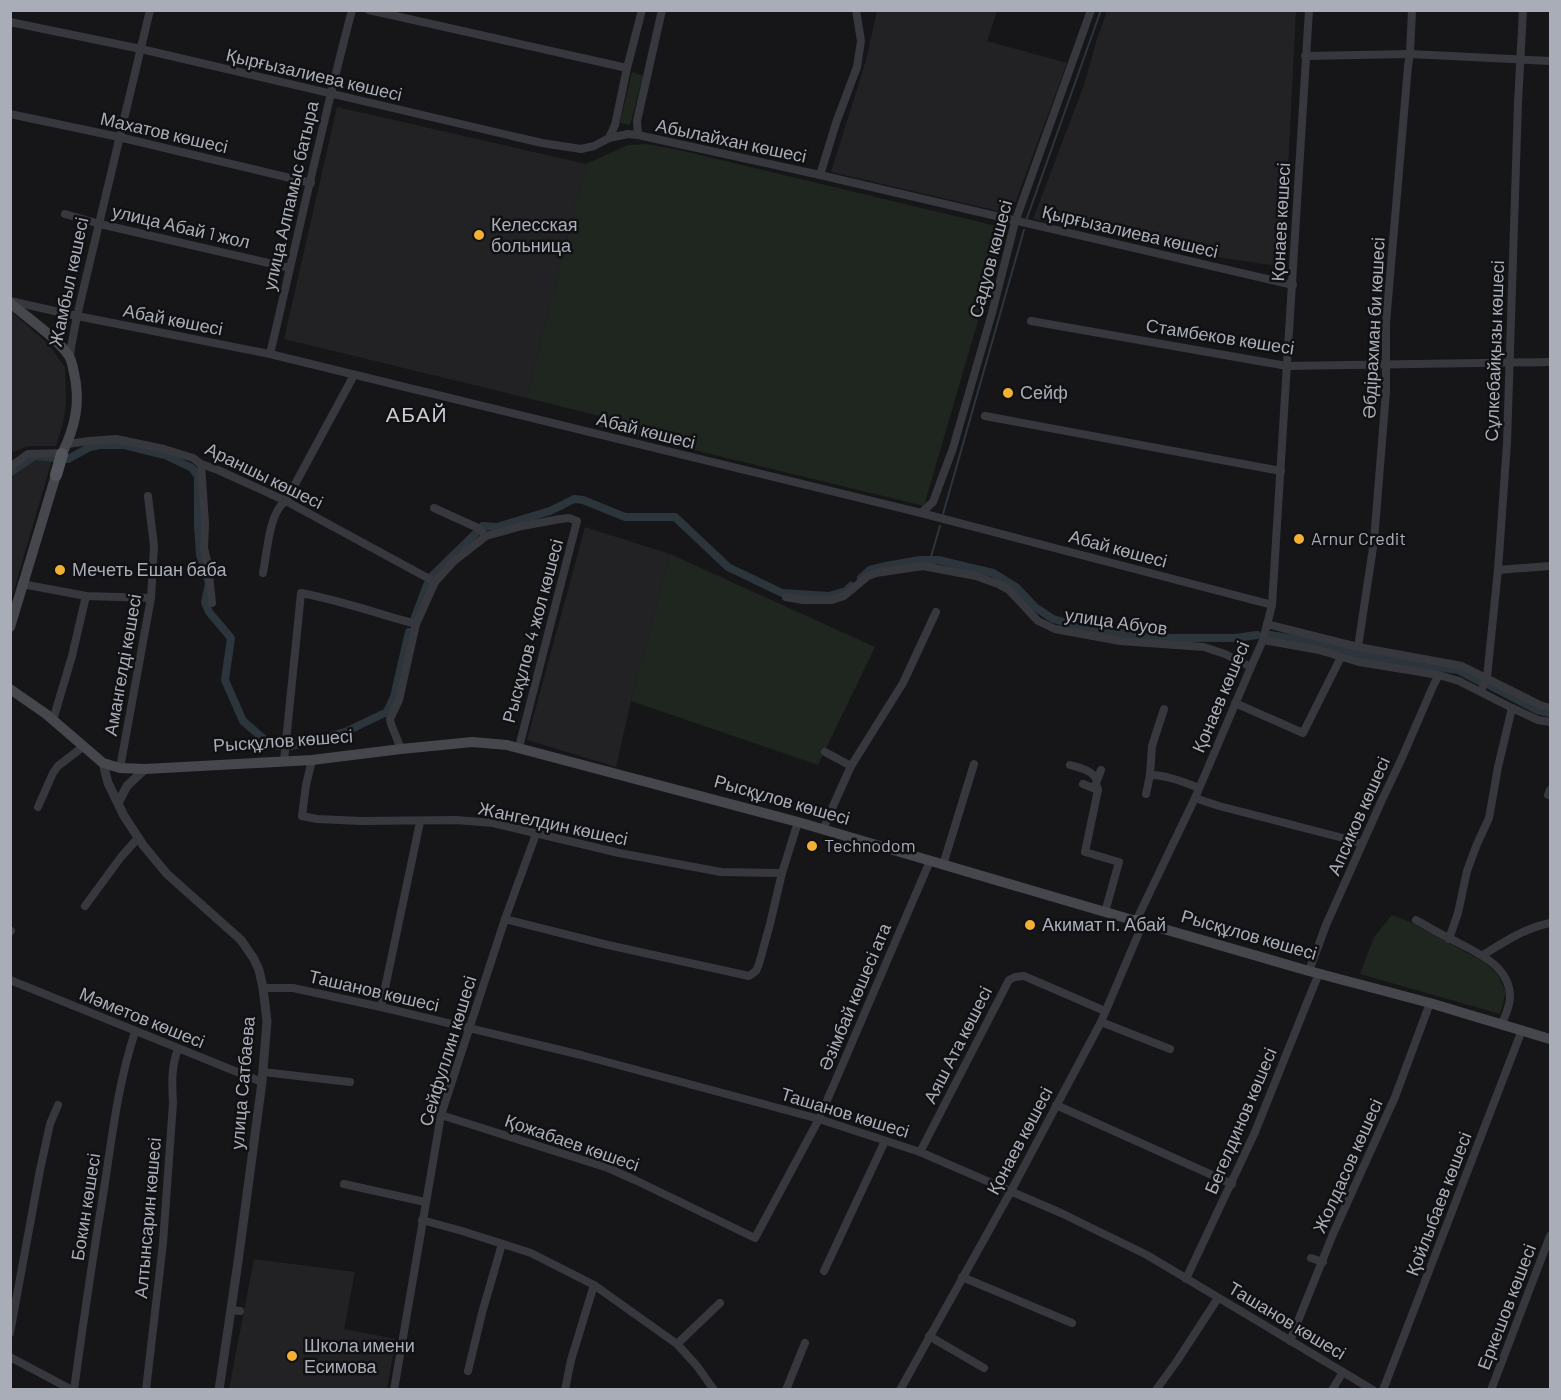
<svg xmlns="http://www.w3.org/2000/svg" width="1561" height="1400" font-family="Barlow,sans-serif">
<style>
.built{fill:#222225}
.green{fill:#1e261f}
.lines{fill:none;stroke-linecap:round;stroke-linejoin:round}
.stream{stroke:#2c353c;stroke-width:2}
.canal{stroke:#2c353c;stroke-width:8}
.minor{stroke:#37383d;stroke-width:8}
.tertiary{stroke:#37383d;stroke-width:9}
.secondary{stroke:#45474d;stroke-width:10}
.primary{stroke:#53555c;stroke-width:12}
.poi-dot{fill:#f2b134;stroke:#111113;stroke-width:2}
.labels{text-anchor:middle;stroke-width:5;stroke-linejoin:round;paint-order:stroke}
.street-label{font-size:18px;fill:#a8adb8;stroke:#111113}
.poi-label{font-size:18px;fill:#a8adb8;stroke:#111113;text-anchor:start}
.quarter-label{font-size:21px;letter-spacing:1.5px;fill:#c9ccd4;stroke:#111113}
</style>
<rect width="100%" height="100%" fill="#161618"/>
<!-- built -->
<g class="built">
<path d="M877,11h120l-10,30 80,22 -56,151 -180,-42 35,-112z"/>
<path d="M1107,11h189l-13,256 -59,-9 -191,-39 51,-134 13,-46z"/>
<path d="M337,107l249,57 -59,234 -243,-59z"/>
<path d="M11,311l37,33 17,23 1,37 -3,20 -7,22h-27l-16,6h-2z"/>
<path d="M34,460h18l-41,140v-122z"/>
<path d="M585,527l85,27 -39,147 -15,66 -89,-27z"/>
<path d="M254,1259l101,13 -11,57 52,10 -9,50h-158z"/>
</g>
<!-- green -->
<g class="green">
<path d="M632,72l11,4 -13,49 -10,-2z"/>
<path d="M646,144l33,6 326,78 -81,278 -328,-80 3,-10 -72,-18 59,-234 42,-19z"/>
<path d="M670,554l205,93 -57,118 -187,-64z"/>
<path d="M1392,915l18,7 74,40 13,12 9,18 -6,22 -140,-40 14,-37z"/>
</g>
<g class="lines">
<!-- stream -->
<g class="stream">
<path d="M1027,218l74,-208"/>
<path d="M943,514l81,-284"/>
<path d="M930,560l10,-34"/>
</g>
<!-- canal -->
<g class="canal">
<path d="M10,473l20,-14 5,-3 33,3 22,-12 10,-2h24l41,10 27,13 6,8v49l2,30 9,28 -4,19 4,10 22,26 -6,42 18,41 28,24 8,1"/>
<path d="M483,526l14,1 53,-16 24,-12 9,1 42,17h50l53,50 54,26 47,3 17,-5 5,-5"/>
<path d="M433,575l42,-41"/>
<path d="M861,578l9,-8 16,-4 34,-6h18l55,13 23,14 19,20 18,12 32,9 69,10h81l22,-3"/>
<path d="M414,620l13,-35"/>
<path d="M1270,635l51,8 45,13 92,14 21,11"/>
<path d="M1491,686l46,24 13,3"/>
<path d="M292,746l53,-14 42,-20 7,-15 15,-65"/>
</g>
<!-- minor -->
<g class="minor">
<path d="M369,10l258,58"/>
<path d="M10,22l131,27 401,94 39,6 13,-3 15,-8 19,-4 10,1 182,40 473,110"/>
<path d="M1305,56l105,-2 140,7"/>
<path d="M10,114l109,23 192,46"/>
<path d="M638,135l-1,-14 25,-111"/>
<path d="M609,138l6,-13 12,-57 15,-58"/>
<path d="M820,175l16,-52 21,-56 4,-26 -5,-31"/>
<path d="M65,214l35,10 190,44"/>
<path d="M10,301l67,15 193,38 651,159 351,92"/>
<path d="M1031,321l256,45 263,-4"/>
<path d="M270,354c27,-114 52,-230 82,-344"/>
<path d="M70,357l1,-10 6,-31 73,-306"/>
<path d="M985,416l296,55"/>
<path d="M67,444l22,-3 27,-2 48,10 29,9 8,6 17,6 68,31 149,81"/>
<path d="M201,464l4,59 -1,25 4,17 4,38"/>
<path d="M10,467l18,-13 35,-1"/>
<path d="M434,508l44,20 8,8"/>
<path d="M921,513l12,-11 20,-54 39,-135 23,-91 76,-212"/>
<path d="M1498,570l52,-4"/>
<path d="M263,573c4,-19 6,-62 23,-72l68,-126"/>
<path d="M22,584l64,12 65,2"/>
<path d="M786,597l17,3h29l12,-4 24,-20 8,-3 47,-7 53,10 22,8 11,6 29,31 17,8 65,12 84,6 21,7 26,13"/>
<path d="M1267,624l91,23 104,19 78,39 10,3"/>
<path d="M1263,640l56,10 40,12 80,13 20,6 53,27 26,12 12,2"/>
<path d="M1358,647l16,-106 12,-149v-69l22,-257 2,-12 2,-44"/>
<path d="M1481,691l6,-14 11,-107 9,-127 11,-340 5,-93"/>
<path d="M1235,703l68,30 38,-76"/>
<path d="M53,720l19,-64 14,-60"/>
<path d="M401,749l-10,-25 -1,-5 9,-19 17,-76 19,-42 19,-21 32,-25 36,-10 38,-7 9,-1 8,3 -58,226"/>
<path d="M825,752l26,14"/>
<path d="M312,760l-6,25 -4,31 15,3 44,2 95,-1 37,3 126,30 102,19 61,1"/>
<path d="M284,761l17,-168c39,7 77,21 115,31"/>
<path d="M1070,765c10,3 22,5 27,15"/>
<path d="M120,768l31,-170 3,-52 -6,-50"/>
<path d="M1101,770l-5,13 2,7 -13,62 34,10 -14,50"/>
<path d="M1150,775c16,0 34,7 49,13"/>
<path d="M1083,784l15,6"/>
<path d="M1146,794l4,-19 2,-29 12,-37"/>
<path d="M1548,795l2,-5"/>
<path d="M1195,798l24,8 124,32 19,6"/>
<path d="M38,807l15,-34 5,-7 26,-20"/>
<path d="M823,830l6,-15 22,-49 52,-83 33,-71"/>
<path d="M943,865l31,-101"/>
<path d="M85,906l36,-49 17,-19"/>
<path d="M505,919l103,26 141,31 7,-5 3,-7 11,-40 12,-51 16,-51"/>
<path d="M1416,920c11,6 22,13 33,18 24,13 61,26 61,59 0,9 -5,19 -8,27"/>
<path d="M1136,921l59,-123 56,-131 12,-27 9,-35 37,-595"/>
<path d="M10,932l1,-1"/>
<path d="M1449,939l9,-26 9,-42 10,-27 12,-26 9,-51 14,-59"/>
<path d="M1483,955c21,-13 42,-27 67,-32"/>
<path d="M1309,971l17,-46 55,-123 20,-42 33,-76 5,-9"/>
<path d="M10,980l252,102"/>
<path d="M263,988h30l88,19 200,48 238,64 101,33 141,61 86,42 226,135"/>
<path d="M381,1007l39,-185"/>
<path d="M1101,1022l69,27"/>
<path d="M263,1072l87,10"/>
<path d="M1056,1105l176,79"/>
<path d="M441,1115l167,53 27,12 120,58 64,-119 111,-258"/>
<path d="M920,1152l89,-172 6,-3 9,-1 81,35"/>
<path d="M344,1184l81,18"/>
<path d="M422,1220l40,11 69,22 63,32 83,59 20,22 17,24"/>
<path d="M1311,1258l12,4"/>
<path d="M824,1271l61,-130"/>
<path d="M962,1277l110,46"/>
<path d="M1186,1279l69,-147 64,-159"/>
<path d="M231,1310l9,1"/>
<path d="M10,1333l30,-163 10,-46 8,-19"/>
<path d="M929,1336l55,32"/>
<path d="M1290,1341l43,-107 62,-137 35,-94"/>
<path d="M677,1344l43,-41"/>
<path d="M10,1357l62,33"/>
<path d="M468,1371l14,-58 20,-69"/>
<path d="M74,1390c9,-67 19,-134 30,-201 8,-52 14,-106 31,-157"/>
<path d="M146,1390l17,-147 10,-140c-1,-19 -2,-36 5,-54"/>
<path d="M394,1390l47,-275 64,-196 31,-85"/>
<path d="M565,1390l6,-30 23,-75"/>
<path d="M786,1390l19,-47"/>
<path d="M900,1390l111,-199 90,-169 42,-99"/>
<path d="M1156,1390l21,-29 41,-63"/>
<path d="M1332,1390l11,-18"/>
<path d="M1383,1390l139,-360"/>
<path d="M1491,1390l59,-154"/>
</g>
<!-- tertiary -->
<g class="tertiary">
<path d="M103,763l5,20 16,33 19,29 24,29 74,66 13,19 5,11 4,18 4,33 -5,61 -24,180 -19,128"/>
<path d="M118,803l9,-17 18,-17"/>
</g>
<!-- secondary -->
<g class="secondary">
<path d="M10,303c18,15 47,35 59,53 3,5 4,12 5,17 7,30 1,54 -12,81"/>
<path d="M10,627l46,-152"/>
<path d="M10,689l36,25 57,49 17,5 25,1 167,-9 89,-11 71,-7 35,3 291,77 338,99"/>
<path d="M1143,923l166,48 121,32 120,36"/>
</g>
<!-- primary -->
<g class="primary">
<path d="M56,475l6,-21"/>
<path d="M1136,921l7,2"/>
</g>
</g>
<!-- markers -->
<g class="poi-dot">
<circle cx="479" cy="235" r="6"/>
<circle cx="1008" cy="393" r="6"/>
<circle cx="1299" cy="539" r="6"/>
<circle cx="60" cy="570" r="6"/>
<circle cx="812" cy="846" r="6"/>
<circle cx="1030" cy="925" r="6"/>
<circle cx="292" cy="1356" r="6"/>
</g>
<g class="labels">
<!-- street labels -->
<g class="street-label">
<text transform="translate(314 75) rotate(13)" y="6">Қырғызалиева көшесі</text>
<text transform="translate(164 133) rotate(13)" y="6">Махатов көшесі</text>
<text transform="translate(731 141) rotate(12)" y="6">Абылайхан көшесі</text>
<text transform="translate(291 196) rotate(-77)" y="6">улица Алпамыс батыра</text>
<text transform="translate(1281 222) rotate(-87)" y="6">Қонаев көшесі</text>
<text transform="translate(181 227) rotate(13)" y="6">улица Абай 1 жол</text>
<text transform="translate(1130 232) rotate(13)" y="6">Қырғызалиева көшесі</text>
<text transform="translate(991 259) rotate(-75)" y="6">Садуов көшесі</text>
<text transform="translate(69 282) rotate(-78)" y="6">Жамбыл көшесі</text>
<text transform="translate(173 320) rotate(11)" y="6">Абай көшесі</text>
<text transform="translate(1374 328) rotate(-87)" y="6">Әбдірахман би көшесі</text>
<text transform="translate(1220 337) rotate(9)" y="6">Стамбеков көшесі</text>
<text transform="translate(1495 351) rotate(-88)" y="6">Сұлкебайқызы көшесі</text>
<text transform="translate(646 431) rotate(14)" y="6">Абай көшесі</text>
<text transform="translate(264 476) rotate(26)" y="6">Араншы көшесі</text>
<text transform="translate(1118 549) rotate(15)" y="6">Абай көшесі</text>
<text transform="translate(1116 622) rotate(8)" y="6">улица Абуов</text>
<text transform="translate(533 631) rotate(-75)" y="6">Рысқұлов 4 жол көшесі</text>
<text transform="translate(123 665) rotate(-80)" y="6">Амангелді көшесі</text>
<text transform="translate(1221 697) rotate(-67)" y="6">Қонаев көшесі</text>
<text transform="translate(283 741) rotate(-4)" y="6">Рысқұлов көшесі</text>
<text transform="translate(782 800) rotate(16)" y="6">Рысқұлов көшесі</text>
<text transform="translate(1359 816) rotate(-66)" y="6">Апсиков көшесі</text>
<text transform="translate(553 824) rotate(12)" y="6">Жангелдин көшесі</text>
<text transform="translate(1249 935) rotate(16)" y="6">Рысқұлов көшесі</text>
<text transform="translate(374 991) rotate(13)" y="6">Ташанов көшесі</text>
<text transform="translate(855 997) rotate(-67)" y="6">Әзімбай көшесі ата</text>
<text transform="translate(142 1018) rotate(22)" y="6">Мәметов көшесі</text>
<text transform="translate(958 1045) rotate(-63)" y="6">Аяш Ата көшесі</text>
<text transform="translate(448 1051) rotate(-73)" y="6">Сейфуллин көшесі</text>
<text transform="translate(243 1083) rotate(-85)" y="6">улица Сатбаева</text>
<text transform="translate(845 1113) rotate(17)" y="6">Ташанов көшесі</text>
<text transform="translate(1241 1121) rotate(-67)" y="6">Бегелдинов көшесі</text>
<text transform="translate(1020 1141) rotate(-62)" y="6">Қонаев көшесі</text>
<text transform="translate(572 1143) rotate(19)" y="6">Қожабаев көшесі</text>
<text transform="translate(1348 1166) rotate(-66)" y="6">Жолдасов көшесі</text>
<text transform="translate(1439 1204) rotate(-69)" y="6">Қойлыбаев көшесі</text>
<text transform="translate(86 1207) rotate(-81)" y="6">Бокин көшесі</text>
<text transform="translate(148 1218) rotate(-85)" y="6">Алтынсарин көшесі</text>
<text transform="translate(1507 1307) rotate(-69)" y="6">Еркешов көшесі</text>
<text transform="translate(1287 1321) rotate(31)" y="6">Ташанов көшесі</text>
</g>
<!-- poi labels -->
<g class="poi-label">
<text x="491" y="231">Келесская<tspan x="491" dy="21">больница</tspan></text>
<text x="1020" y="399">Сейф</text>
<text x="1311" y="545">Arnur Credit</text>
<text x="72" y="576">Мечеть Ешан баба</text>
<text x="824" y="852">Technodom</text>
<text x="1042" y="931">Акимат п. Абай</text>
<text x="304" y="1352">Школа имени<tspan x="304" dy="21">Есимова</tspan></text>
</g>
<!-- quarter labels -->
<g class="quarter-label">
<text x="417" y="422">АБАЙ</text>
</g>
</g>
<!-- border -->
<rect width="1561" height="1400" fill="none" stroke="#a8adb8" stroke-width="24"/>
</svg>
